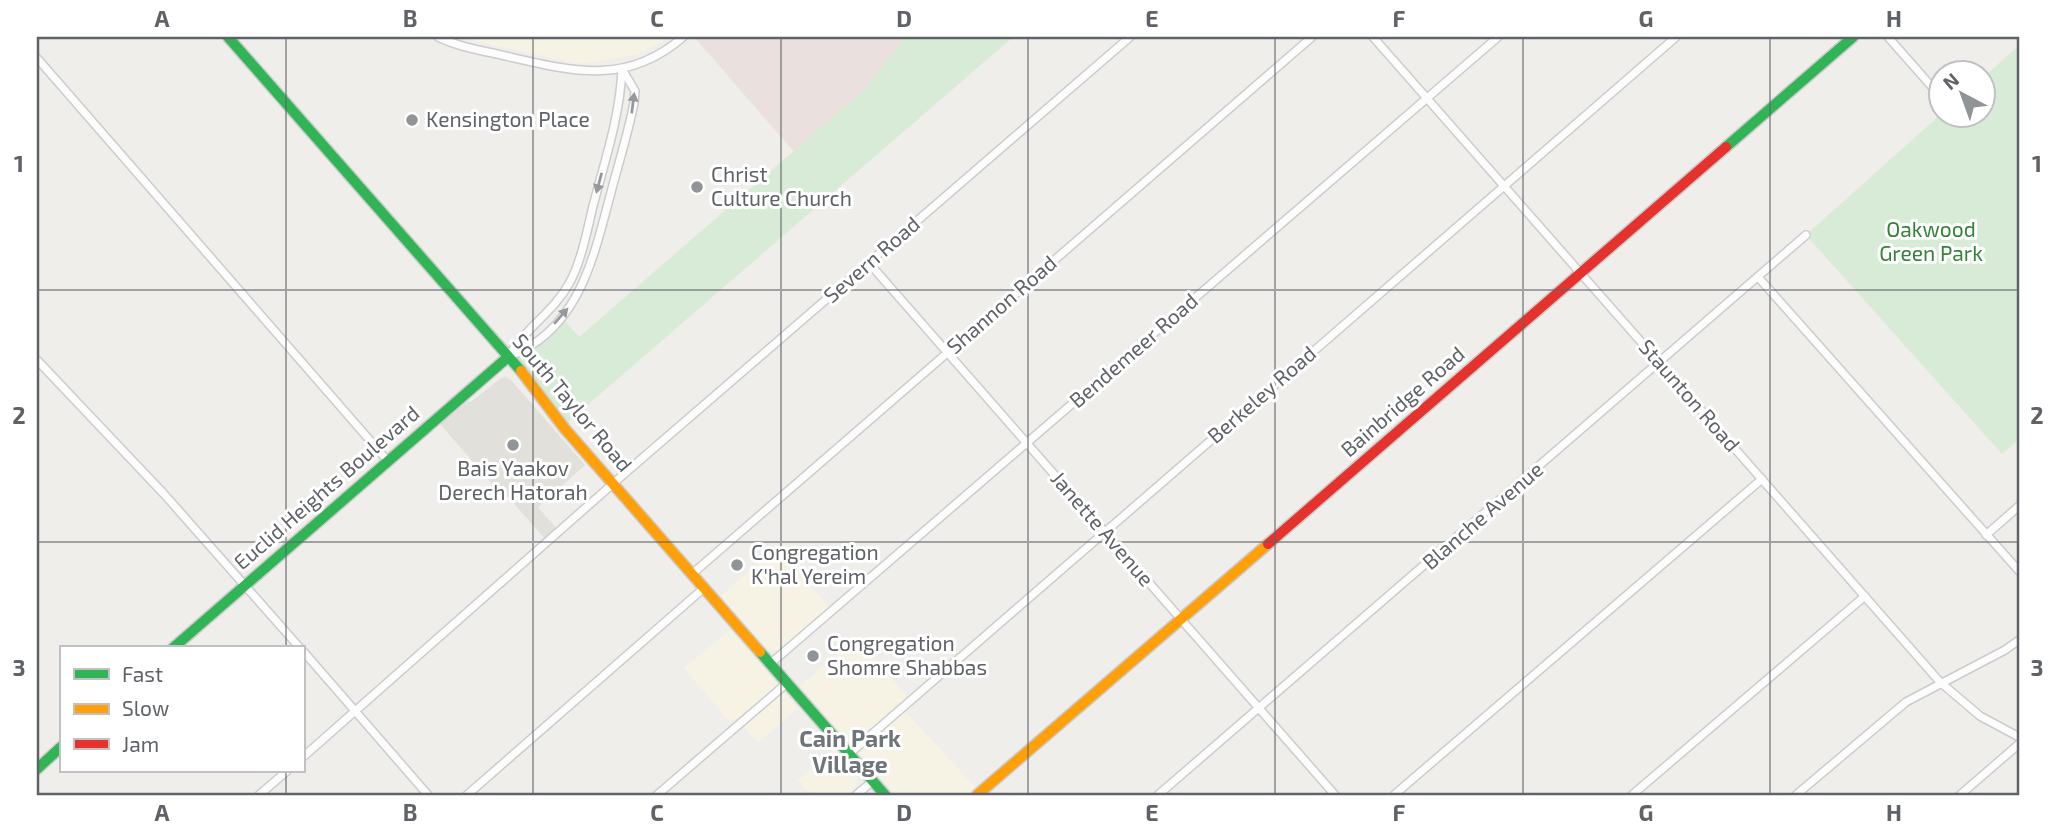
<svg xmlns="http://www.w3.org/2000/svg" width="2056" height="832" font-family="'Exo 2',sans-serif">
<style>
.commercial{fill:#f7f3e4}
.education{fill:#e2e0da}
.medical{fill:#eae0de}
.green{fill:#d8ebd6}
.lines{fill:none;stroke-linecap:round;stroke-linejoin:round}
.street-casing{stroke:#cbcccc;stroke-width:10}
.fast-casing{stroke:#cacacb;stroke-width:13}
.slow-casing{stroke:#cacacb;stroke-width:13}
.jam-casing{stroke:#cacacb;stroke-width:13}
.street{stroke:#fdfcfc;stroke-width:7}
.fast{stroke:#30b455;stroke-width:10}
.slow{stroke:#ff9f0a;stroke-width:10}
.jam{stroke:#e5322d;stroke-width:10}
.oneway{fill:#96999c}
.grid{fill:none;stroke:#5f6368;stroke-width:2;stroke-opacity:0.55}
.poi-dot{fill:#919496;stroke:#fff;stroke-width:2.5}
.labels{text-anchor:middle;stroke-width:6;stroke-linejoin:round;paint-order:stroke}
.poi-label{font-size:21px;fill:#5f6368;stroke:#fff;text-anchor:start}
.park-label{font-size:21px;fill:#348238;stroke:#fff}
.street-label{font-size:21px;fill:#5f6368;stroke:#fff}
.neighbourhood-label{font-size:23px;font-weight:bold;fill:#70757a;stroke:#fff}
.neatline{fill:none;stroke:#5f6368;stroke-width:2.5}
.grid-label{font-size:23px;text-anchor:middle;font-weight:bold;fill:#5f6368}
</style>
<rect width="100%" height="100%" fill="#efeeea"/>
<!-- commercial -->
<g class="commercial">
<path d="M457,37h213l-32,17 -50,9h-13z"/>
<path d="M778,545l16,18 -2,3 37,41 -48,42 -7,1 -7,-2 -46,-52z"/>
<path d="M730,630l68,78 -40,35 -22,-25 -6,4 -46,-54z"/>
<path d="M855,638l58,65 -8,8 72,78 -8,6h-73l-96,-109z"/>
<path d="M834,749l22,26 1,11 -9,9h-37l-13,-15z"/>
</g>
<!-- education -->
<path class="education" d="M505,377l6,3 74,85 -47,42 18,21 -11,11 -42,-48 -3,2 -60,-69 25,-21 7,-2 29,-23z"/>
<!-- medical -->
<path class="medical" d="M697,37h266l-154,132 -114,-131z"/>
<!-- green -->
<g class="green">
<path d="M906,37h107l-444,384 -4,8 -57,-72 17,-6 37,-34 17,20 284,-246z"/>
<path d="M2019,45v394l-17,15 -196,-219 134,-120 42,1 1,-38z"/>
</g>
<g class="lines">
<!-- street casing -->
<g class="street-casing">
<g id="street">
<path d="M438,37c23,11 48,14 72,20 65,15 118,28 173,-20"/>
<path d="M1373,37l567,645 40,34 39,21"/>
<path d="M1888,37l52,59"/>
<path d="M37,58l350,402"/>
<path d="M869,263l466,532"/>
<path d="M1758,277l261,294"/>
<path d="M509,356c16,-28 45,-44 61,-74 12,-23 17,-51 23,-76 12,-46 27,-90 29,-137"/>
<path d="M508,357c70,-26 85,-97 102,-161 8,-31 18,-62 24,-93l1,-12 -13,-22"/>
<path d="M37,360l127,134 136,154"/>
<path d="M1986,535l33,-29"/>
<path d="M692,574l620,-537"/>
<path d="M303,651l125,144"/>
<path d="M770,664l728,-627"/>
<path d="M849,754l827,-717"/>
<path d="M303,757l321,-283 506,-437"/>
<path d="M259,795l28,-24"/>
<path d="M467,795l237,-207"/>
<path d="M657,795l130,-112"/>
<path d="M856,795l17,-14"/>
<path d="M1158,795l648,-560"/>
<path d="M1394,795l368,-316"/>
<path d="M1632,795l233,-199"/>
<path d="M1796,795l110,-93 99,-52 14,-10"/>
<path d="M1960,795l59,-51"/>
</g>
</g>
<!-- fast casing -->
<g class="fast-casing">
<g id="fast">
<path d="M228,37l293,334"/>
<path d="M1726,147l127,-110"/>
<path d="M173,648l335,-291"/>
<path d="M760,652l125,143"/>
<path d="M37,769l24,-22"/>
</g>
</g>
<!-- slow casing -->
<g class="slow-casing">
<g id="slow">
<path d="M521,371l44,58 195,223"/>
<path d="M977,795l291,-251"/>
</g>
</g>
<!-- jam casing -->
<g class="jam-casing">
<path id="jam" d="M1268,544l458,-397"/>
</g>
<!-- street -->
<use href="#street" class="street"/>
<!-- fast -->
<use href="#fast" class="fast"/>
<!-- slow -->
<use href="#slow" class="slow"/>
<!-- jam -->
<use href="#jam" class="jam"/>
</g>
<!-- one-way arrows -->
<defs><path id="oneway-solid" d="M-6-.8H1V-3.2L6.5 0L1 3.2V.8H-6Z" transform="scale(1.75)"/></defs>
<g class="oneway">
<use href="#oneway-solid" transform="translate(633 103) rotate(-83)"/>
<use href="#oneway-solid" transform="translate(599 183) rotate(105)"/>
<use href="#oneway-solid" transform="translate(561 316) rotate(-49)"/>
</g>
<!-- grid -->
<path class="grid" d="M286,37v611M533,37v758M781,37v758M1028,37v758M1275,37v758M1523,37v758M1770,37v758M37,290h1982M37,542h1982M286,771v24"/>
<!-- markers -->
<g class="poi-dot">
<circle cx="412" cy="120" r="7"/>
<circle cx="697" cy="187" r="7"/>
<circle cx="513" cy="445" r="7"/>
<circle cx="737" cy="565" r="7"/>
<circle cx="813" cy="656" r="7"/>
</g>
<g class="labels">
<!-- poi labels -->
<g class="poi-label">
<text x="426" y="127">Kensington Place</text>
<text x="711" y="182">Christ<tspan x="711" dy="24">Culture Church</tspan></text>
<text x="513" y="476" text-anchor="middle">Bais Yaakov<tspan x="513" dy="24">Derech Hatorah</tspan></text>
<text x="751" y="560">Congregation<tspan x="751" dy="24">K'hal Yereim</tspan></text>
<text x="827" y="651">Congregation<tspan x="827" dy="24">Shomre Shabbas</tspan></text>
</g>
<!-- park labels -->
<g class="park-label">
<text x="1931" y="237">Oakwood<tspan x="1931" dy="24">Green Park</tspan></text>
</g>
<!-- street labels -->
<g class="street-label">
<text transform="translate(872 260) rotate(-41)" y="7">Severn Road</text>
<text transform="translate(1002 305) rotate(-41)" y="7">Shannon Road</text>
<text transform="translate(1134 351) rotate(-41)" y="7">Bendemeer Road</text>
<text transform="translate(1262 395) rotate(-41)" y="7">Berkeley Road</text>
<text transform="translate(1689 396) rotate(49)" y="7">Staunton Road</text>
<text transform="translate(1403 402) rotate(-41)" y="7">Bainbridge Road</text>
<text transform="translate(572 403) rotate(50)" y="7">South Taylor Road</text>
<text transform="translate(327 488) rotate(-41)" y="7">Euclid Heights Boulevard</text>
<text transform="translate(1483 516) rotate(-41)" y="7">Blanche Avenue</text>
<text transform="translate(1102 529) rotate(49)" y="7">Janette Avenue</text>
</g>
<!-- neighbourhood labels -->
<g class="neighbourhood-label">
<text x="850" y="747">Cain Park<tspan x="850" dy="26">Village</tspan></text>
</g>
</g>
<!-- border -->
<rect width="2056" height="832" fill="none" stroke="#ffffff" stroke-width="77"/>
<!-- legend -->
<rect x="60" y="646" width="245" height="126" fill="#ffffff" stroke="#bfc1c3" stroke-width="2"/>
<rect x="74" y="669" width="35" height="10" fill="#30b455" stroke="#bfc1c3" stroke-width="2"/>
<text x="122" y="682" font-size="21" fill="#5f6368">Fast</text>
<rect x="74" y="704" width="35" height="10" fill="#ff9f0a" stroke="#bfc1c3" stroke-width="2"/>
<text x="122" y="716" font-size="21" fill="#5f6368">Slow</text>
<rect x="74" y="739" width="35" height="10" fill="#e5322d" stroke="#bfc1c3" stroke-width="2"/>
<text x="122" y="752" font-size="21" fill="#5f6368">Jam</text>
<!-- north arrow -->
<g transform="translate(1962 94) rotate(319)"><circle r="33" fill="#ffffff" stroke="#bfc1c3" stroke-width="2"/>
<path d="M0-5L12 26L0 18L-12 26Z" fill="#919496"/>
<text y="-10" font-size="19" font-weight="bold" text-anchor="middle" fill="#5f6368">N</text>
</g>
<rect x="38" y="38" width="1980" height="756" class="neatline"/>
<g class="grid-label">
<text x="162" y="27">A</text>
<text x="410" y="27">B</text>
<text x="657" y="27">C</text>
<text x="904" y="27">D</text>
<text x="1152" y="27">E</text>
<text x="1399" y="27">F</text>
<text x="1646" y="27">G</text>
<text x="1894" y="27">H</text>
<text x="19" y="172">1</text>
<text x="2037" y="172">1</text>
<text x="19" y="424">2</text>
<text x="2037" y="424">2</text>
<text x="19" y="676">3</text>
<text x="2037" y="676">3</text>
<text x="162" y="821">A</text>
<text x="410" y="821">B</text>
<text x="657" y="821">C</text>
<text x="904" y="821">D</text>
<text x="1152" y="821">E</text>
<text x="1399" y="821">F</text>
<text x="1646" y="821">G</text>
<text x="1894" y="821">H</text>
</g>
</svg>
